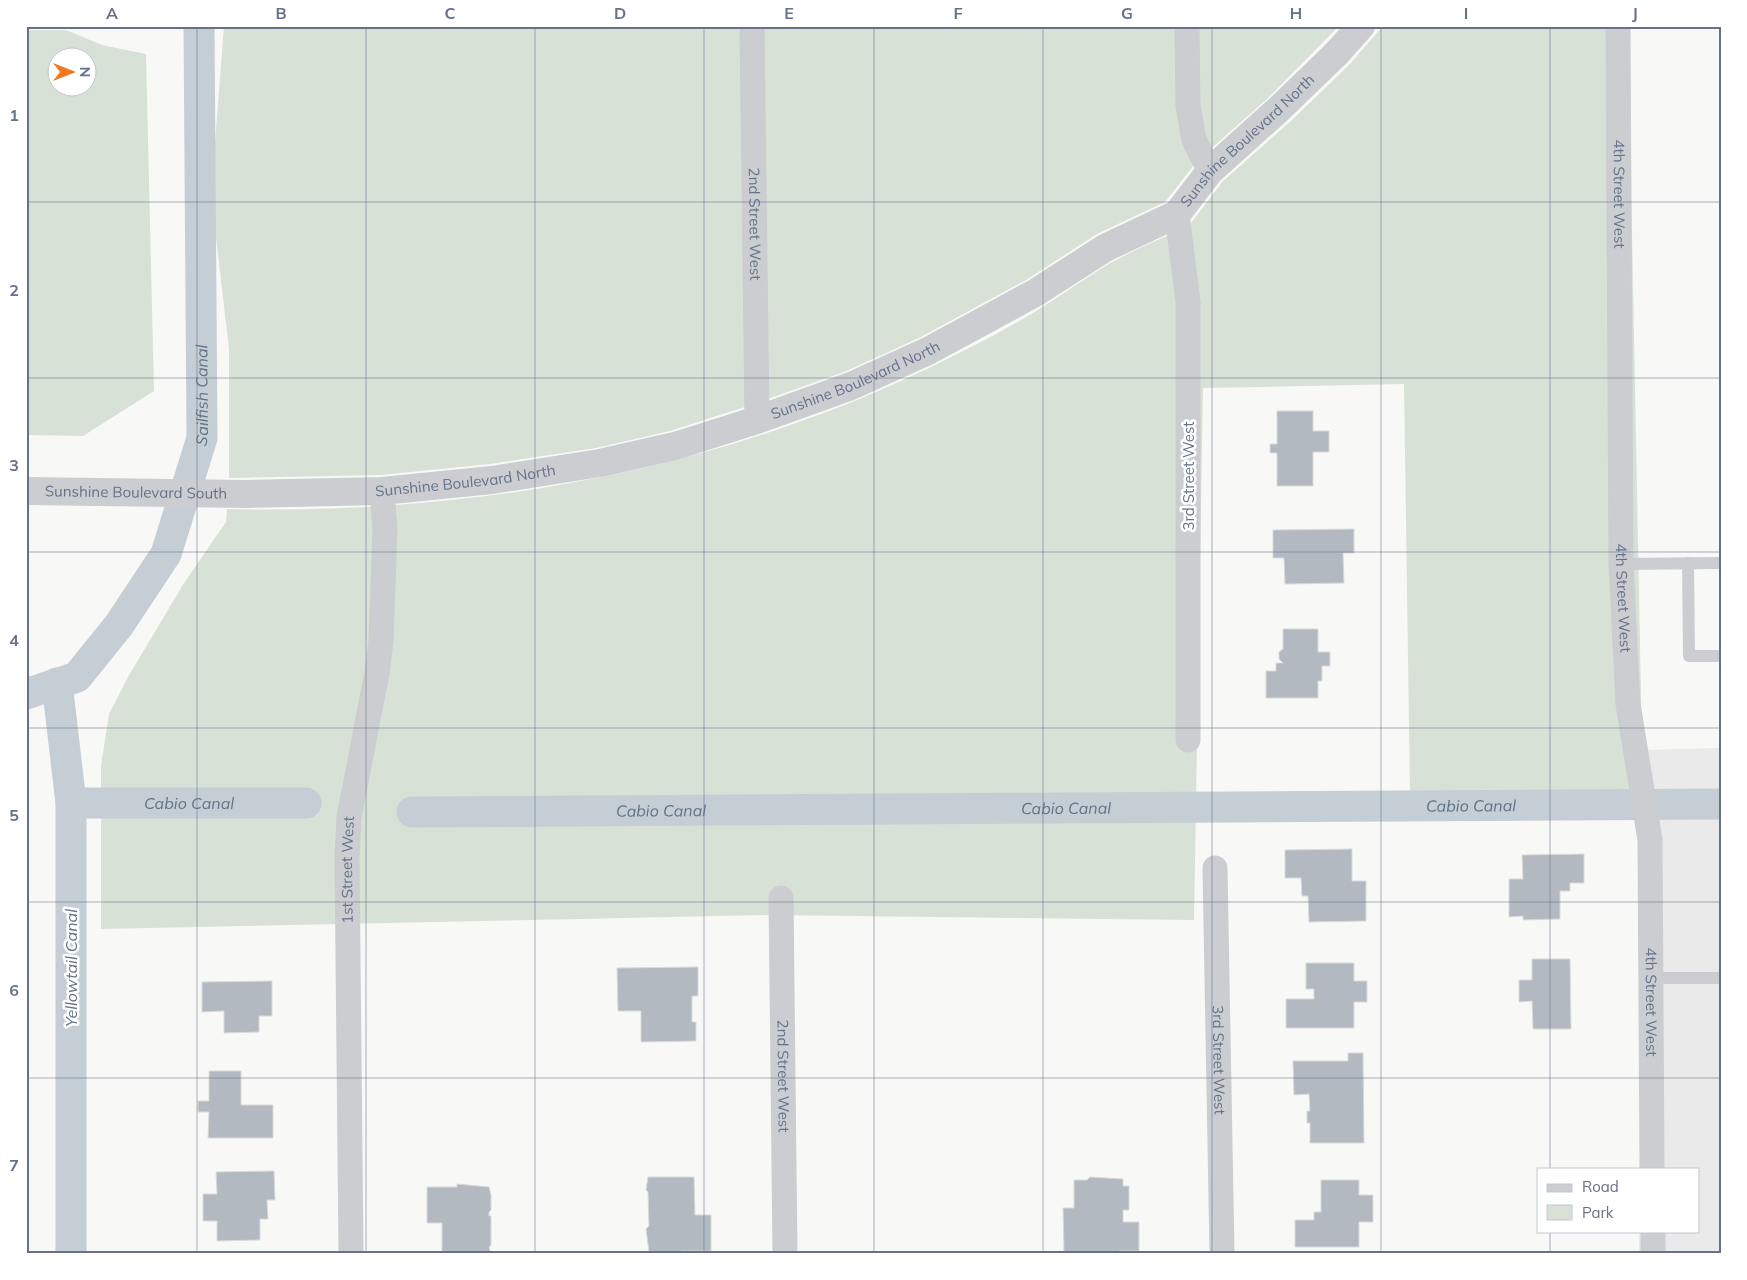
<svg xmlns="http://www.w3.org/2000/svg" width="1747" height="1280" font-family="Mulish,sans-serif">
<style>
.built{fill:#e9eae9}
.green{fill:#d8e1d6;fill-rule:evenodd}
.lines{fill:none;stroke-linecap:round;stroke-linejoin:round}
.canal{stroke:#c6ced5;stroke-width:31}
.building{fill:#b3b9c1;stroke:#dadad8}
.service{stroke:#cbcdd1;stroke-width:12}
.minor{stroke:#cbcdd1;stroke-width:25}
.tertiary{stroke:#cbcdd1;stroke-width:28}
.grid{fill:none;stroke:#65728a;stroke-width:1;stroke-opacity:0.55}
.labels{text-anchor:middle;stroke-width:5;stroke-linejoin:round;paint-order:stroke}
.street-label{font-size:15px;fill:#65728a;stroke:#fff}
.water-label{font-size:16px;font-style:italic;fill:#617485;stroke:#fff}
.neatline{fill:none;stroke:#65728a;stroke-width:2}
.grid-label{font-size:16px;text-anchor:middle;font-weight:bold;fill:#65728a}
</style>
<rect width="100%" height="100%" fill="#f8f9f6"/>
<!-- built -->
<path class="built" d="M1721,748v506h-82v-23h59v-62h-58l4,-419z"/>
<!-- green -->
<g class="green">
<path d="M224,26h1115l-72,73 -69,61 -33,42 -68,32 -71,46 -107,58 -75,34 -93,33 -81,26 -74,17 -106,16 -109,11 -152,3v-129l-18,-155z"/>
<path d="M1383,26h245l15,774 -233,-6 -6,-410 -201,4 -9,532 -426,-5 -667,14v-163l8,-52 19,-37 56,-94 42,-61 1,-13c243,6 488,-37 708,-144 37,-18 77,-38 112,-61 23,-14 45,-31 69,-44 22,-12 46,-22 69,-32l6,-5 32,-42 69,-61 58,-56z"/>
<path d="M26,30h40l36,15 44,9 8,337 -71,45 -57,-1zM58,58h30v30h-30z"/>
</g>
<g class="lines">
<!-- canal -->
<g class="canal">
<path d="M57,683l14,120v451"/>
<path id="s1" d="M26,694l51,-17 42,-52 47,-71 36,-116 -3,-412"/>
<path id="s2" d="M71,803h235"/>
<path id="s3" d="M412,812l1309,-8"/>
</g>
</g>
<!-- building -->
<g class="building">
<path d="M1277,411h36v20h16v21h-16v34h-36v-33h-7v-9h7z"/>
<path d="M1354,529v24h-11l1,30 -59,1 -1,-26h-11v-28z"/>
<path d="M1283,629h35v23h12v14h-8v15h-4v17h-52v-27h10v-8h7l-4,-4v-7l4,-3z"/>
<path d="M1352,849v32h14v40l-57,1 -1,-26h-6l-1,-18h-16v-28z"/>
<path d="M1584,854v29h-14v8h-10v28l-37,1v-4l-14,1v-38h14l-1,-24z"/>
<path d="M1532,959h38l1,70h-38l-1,-28 -13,1v-22h13z"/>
<path d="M1306,963h48v18h13v21h-13v26h-68v-29h28v-10h-8z"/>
<path d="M698,967v29h-6v26h4v19l-55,1v-31h-23l-1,-43z"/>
<path d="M272,981v35h-13v16l-35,1v-22l-22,1v-30z"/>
<path d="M1348,1053h15l1,90h-54v-20h-3v-12h3l-1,-17 -15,1 -1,-34h55z"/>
<path d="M209,1071h32v34h32v33h-65l1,-26h-11v-11h11z"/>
<path d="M274,1171l1,29h-8l1,19h-8v21l-43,1v-20h-14v-27h14l-1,-22z"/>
<path d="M648,1177h46l1,38h16v36h-30v3l-32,-2 -3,-23 3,-3 -1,-34 -2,-2z"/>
<path d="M1090,1177l33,2v7h6v24h-6v12h16v29h-20v3l-55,-2 -1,-44h11v-28h13z"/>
<path d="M1321,1180h38v15h14v27h-14v25h-64v-27h19v-8h7z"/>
<path d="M457,1184l32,3 2,8v15l-2,2v4h2v29l-2,2 2,7h-49v-31h-15v-36h30z"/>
</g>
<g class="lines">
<!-- service -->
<g class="service">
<path d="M1688,563l1,93h32"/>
<path d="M1621,564l100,-1"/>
<path d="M1650,978h71"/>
</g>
<!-- minor -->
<g class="minor">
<path id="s4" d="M752,26l5,394"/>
<path d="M1187,26l1,80 6,34 16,31"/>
<path id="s5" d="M1618,26l3,538 7,140 22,136 2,329"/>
<path d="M1177,214l11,88v438"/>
<path id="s6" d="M1215,868l7,386"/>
<path id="s7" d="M781,898l4,356"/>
<path d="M1653,1231v23"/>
<path id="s8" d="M351,1254l-4,-397 2,-40 28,-144 4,-32 4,-112 -3,-38"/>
</g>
<!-- tertiary -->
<path class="tertiary" id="s9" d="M26,491l220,3 136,-3 110,-11 108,-17 75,-17 82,-26 94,-34 77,-35 107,-58 70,-45 72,-34 33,-43 69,-62 58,-56 24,-27"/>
</g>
<!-- grid -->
<path class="grid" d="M197,26v1228M366,26v1228M535,26v1228M704,26v1228M874,26v1228M1043,26v1228M1212,26v1228M1381,26v1228M1550,26v1143M26,202h1695M26,378h1695M26,552h1695M26,728h1695M26,902h1695M26,1078h1695M1550,1231v23"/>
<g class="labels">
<!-- street labels -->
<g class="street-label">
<text dy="5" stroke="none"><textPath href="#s9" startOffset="1310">Sunshine Boulevard North</textPath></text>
<text dy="5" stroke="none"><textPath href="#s5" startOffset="168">4th Street West</textPath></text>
<text dy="5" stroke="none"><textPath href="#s4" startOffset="198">2nd Street West</textPath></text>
<text dy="5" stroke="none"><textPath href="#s9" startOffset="845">Sunshine Boulevard North</textPath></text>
<text transform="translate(1189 476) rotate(-90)" y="5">3rd Street West</text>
<text dy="5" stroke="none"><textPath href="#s9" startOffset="440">Sunshine Boulevard North</textPath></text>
<text dy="5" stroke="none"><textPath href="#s9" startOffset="110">Sunshine Boulevard South</textPath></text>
<text dy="5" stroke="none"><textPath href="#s5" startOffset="572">4th Street West</textPath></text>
<text dy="5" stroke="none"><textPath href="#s8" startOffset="384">1st Street West</textPath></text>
<text dy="5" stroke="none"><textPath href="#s5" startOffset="978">4th Street West</textPath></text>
<text dy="5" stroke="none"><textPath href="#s6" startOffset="192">3rd Street West</textPath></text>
<text dy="5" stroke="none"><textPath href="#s7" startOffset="178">2nd Street West</textPath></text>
</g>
<!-- water labels -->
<g class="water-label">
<text dy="6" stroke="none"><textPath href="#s1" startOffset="370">Sailfish Canal</textPath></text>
<text dy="6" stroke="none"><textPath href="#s2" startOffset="118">Cabio Canal</textPath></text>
<text dy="6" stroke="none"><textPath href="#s3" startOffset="1059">Cabio Canal</textPath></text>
<text dy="6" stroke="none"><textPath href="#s3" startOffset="654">Cabio Canal</textPath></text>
<text dy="6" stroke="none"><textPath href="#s3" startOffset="249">Cabio Canal</textPath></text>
<text transform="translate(71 968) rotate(-90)" y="6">Yellowtail Canal</text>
</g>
</g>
<!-- border -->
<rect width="1747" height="1280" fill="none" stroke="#ffffff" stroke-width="55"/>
<!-- legend -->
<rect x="1537" y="1168" width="162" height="65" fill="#ffffff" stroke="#c1c7d0"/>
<rect x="1547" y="1184" width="25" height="8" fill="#cbcdd1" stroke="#c1c7d0"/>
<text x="1582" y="1192" font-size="15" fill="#65728a">Road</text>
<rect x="1547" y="1205" width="25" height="15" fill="#d8e1d6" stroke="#c1c7d0"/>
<text x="1582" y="1218" font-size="15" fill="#65728a">Park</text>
<!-- north arrow -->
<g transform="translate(72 72) rotate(90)"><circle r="24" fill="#ffffff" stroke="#c1c7d0"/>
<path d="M0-4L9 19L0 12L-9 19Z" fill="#f2781d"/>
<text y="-8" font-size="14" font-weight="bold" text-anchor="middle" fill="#65728a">N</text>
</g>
<rect x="28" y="28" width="1692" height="1224" class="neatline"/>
<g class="grid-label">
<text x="112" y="19">A</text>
<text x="281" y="19">B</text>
<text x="450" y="19">C</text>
<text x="620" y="19">D</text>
<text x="789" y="19">E</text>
<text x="958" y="19">F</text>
<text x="1127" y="19">G</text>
<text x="1296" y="19">H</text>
<text x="1466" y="19">I</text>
<text x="1635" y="19">J</text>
<text x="14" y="121">1</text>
<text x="14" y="296">2</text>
<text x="14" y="471">3</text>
<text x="14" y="646">4</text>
<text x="14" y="821">5</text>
<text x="14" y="996">6</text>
<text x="14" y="1171">7</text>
</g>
</svg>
